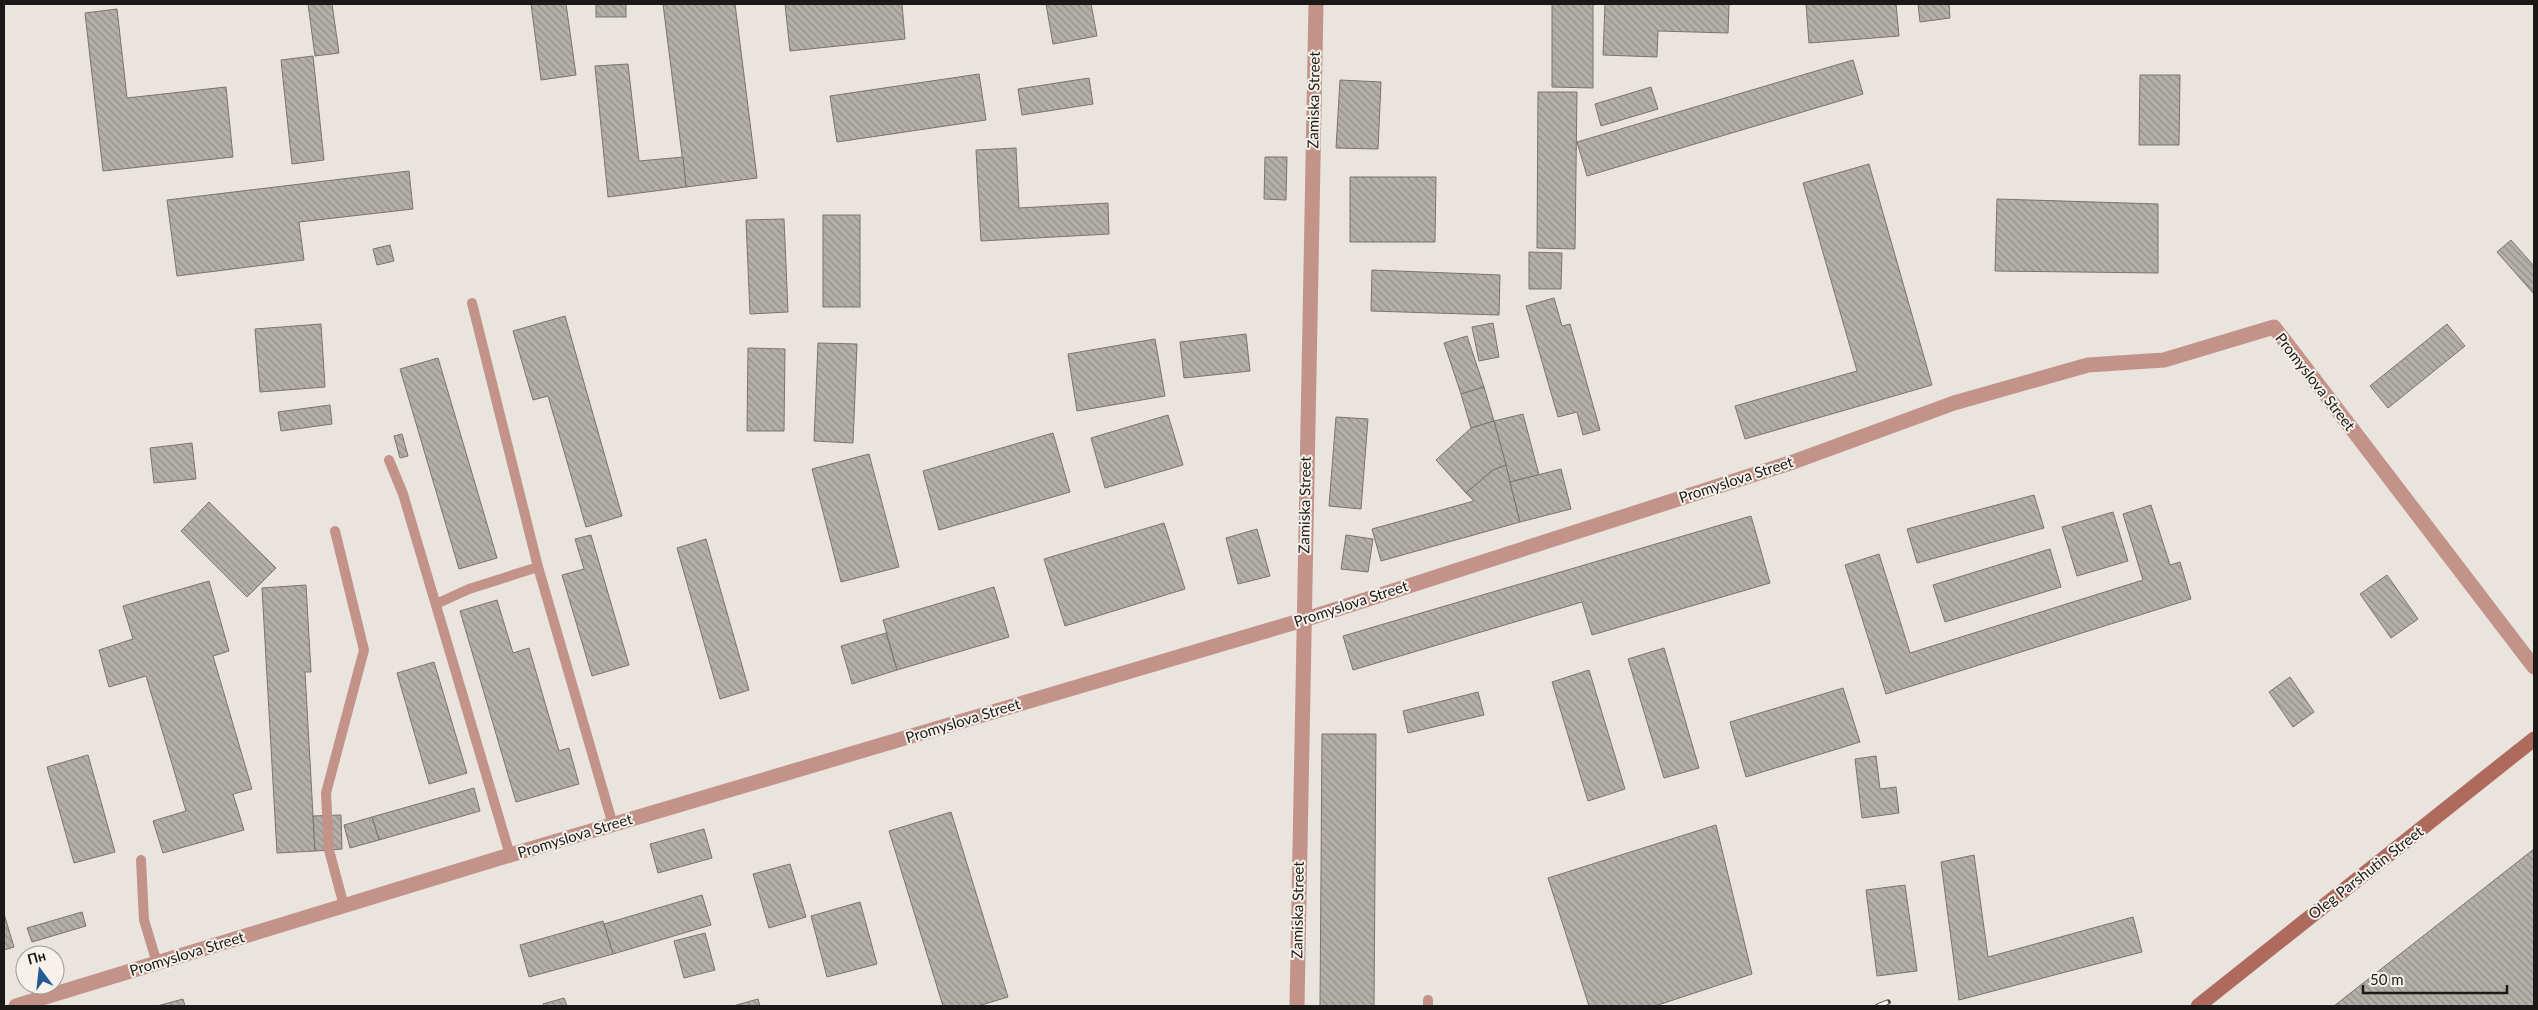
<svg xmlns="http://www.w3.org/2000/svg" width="2538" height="1010" font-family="Lato,sans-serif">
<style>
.building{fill:url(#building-back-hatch);stroke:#79746f}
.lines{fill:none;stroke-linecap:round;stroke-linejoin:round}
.lane{stroke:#c39389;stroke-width:10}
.street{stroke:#c39389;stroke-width:15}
.secondary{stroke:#ae6a5c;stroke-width:15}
.rail-casing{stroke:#484542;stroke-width:5.5}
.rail{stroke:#f6f1eb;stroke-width:4;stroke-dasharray:11;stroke-linecap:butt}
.labels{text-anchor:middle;stroke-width:4;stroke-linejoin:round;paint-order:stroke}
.street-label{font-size:15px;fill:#1b1917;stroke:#f6f1eb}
</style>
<defs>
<pattern id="building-back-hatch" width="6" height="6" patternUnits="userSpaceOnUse" patternTransform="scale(1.25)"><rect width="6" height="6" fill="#b4afa9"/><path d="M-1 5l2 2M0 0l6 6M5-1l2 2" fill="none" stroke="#928e89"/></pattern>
</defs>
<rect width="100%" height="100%" fill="#e9e4de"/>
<!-- building -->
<g class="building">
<path d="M308,4h24l7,49 -24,3z"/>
<path d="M531,4h35l10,71 -35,5z"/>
<rect x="596" y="4" width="30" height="13"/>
<path d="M663,4h72l22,174 -71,9z"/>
<path d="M785,4h117l3,35 -115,12z"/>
<path d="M1046,4h45l6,32 -44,8z"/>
<path d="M1552,4h41v84l-41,-1z"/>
<path d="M1605,4h124l-1,29 -70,-2 -1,26 -54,-2z"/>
<path d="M1806,4h90l3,32 -90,7z"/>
<path d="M1918,4h31l1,14 -30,4z"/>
<path d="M117,9l10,89 99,-11 7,70 -130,14 -18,-158z"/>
<path d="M313,56l11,104 -32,4 -11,-104z"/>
<path d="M1853,60l10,34 -276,82 -10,-34z"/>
<path d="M628,64l11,97 44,-4 3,30 -78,10 -13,-131z"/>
<path d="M979,74l7,46 -149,22 -7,-46z"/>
<path d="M2140,75h40l-1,70h-40z"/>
<path d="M1089,78l4,26 -71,11 -4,-26z"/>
<path d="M1340,80l41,2 -3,67 -42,-1z"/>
<path d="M1651,87l7,22 -57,17 -6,-22z"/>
<path d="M1538,92h39l-2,157 -38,-1z"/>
<path d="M1016,148l3,60 89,-5 1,31 -128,7 -5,-91z"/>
<path d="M1265,157h22l-1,43 -22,-1z"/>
<path d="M1869,164l63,221 -187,54 -10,-33 122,-35 -54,-188z"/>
<path d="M409,171l4,38 -114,13 5,38 -127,16 -10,-76z"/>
<path d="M1350,177h86l-1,65h-85z"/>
<path d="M1997,199l161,5v69l-163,-2z"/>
<rect x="823" y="215" width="37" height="92"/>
<path d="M784,219l4,93 -38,2 -4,-94z"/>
<path d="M2511,240l23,26v28l-37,-42z"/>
<path d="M390,245l4,16 -17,4 -4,-16z"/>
<path d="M1529,252l33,1 -1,36h-32z"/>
<path d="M1372,270l128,5 -1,40 -128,-4z"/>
<path d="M1554,298l8,28 8,-2 30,106 -17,5 -6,-23 -19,5 -32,-111z"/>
<path d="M565,316l57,200 -36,11 -38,-131 -15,4 -20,-69z"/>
<path d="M1493,323l6,34 -20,4 -7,-34z"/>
<path d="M321,324l4,63 -65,5 -5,-63z"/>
<path d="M2447,324l18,22 -77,62 -18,-22z"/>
<path d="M1246,334l4,37 -66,7 -4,-36z"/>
<path d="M1467,336l17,51 -23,7 -17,-51z"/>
<path d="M1155,339l10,57 -88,15 -9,-57z"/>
<path d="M818,343l39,1 -4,99 -39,-2z"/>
<path d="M748,348l37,1 -1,82h-37z"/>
<path d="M438,358l59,200 -38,11 -59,-200z"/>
<path d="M1484,387l10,34 -23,7 -10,-34z"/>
<path d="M330,405l2,19 -51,7 -3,-19z"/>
<path d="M1523,414l16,61 -29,7 -16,-61z"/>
<path d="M1168,415l15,50 -78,23 -14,-50z"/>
<path d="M1336,417l32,2 -7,90 -32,-3z"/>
<path d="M1494,421l12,44 -13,5 -27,23 -30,-33 35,-32z"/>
<path d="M1053,433l17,59 -131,38 -16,-59z"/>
<path d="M402,434l6,22 -8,2 -6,-22z"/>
<path d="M192,443l4,36 -42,4 -4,-35z"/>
<path d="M869,454l30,113 -58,15 -29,-113z"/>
<path d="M1506,465l14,57 -139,39 -9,-32 102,-28 -8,-8 27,-23z"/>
<path d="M1561,469l10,40 -51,13 -10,-40z"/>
<path d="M2034,495l10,33 -127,35 -10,-34z"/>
<path d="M209,502l67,66 -29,29 -66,-66z"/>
<path d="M2151,505l19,60 10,-3 11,37 -305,95 -41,-129 34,-11 31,99 233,-73 -20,-66z"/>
<path d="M2113,512l15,49 -51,15 -15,-49z"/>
<path d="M1751,516l19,67 -178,52 -10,-33 -229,68 -10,-34z"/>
<path d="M1164,523l21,66 -120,37 -21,-67z"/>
<path d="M1257,529l13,47 -32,8 -12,-46z"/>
<path d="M591,535l38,130 -37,11 -30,-101 22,-6 -9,-30z"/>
<path d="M1346,535l27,4 -5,33 -27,-3z"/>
<path d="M706,539l43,151 -29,9 -43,-151z"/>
<path d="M2050,549l11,38 -116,35 -12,-37z"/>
<path d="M2387,575l31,44 -27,19 -31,-44z"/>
<path d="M209,581l20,70 -16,5 39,133 -19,5 11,36 -81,23 -10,-32 33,-10 -40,-135 -37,11 -10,-37 34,-11 -10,-33z"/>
<path d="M306,585l5,87h-6l10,179 -38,2 -15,-265z"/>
<path d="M994,587l15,50 -112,33 -14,-50z"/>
<path d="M497,600l16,53 16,-5 30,103 10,-3 10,36 -63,18 -56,-191z"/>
<path d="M886,633l11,37 -45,14 -11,-38z"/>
<path d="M1664,648l35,120 -35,10 -36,-119z"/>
<path d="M434,662l33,111 -38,11 -32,-111z"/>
<path d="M1589,670l36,119 -37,12 -36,-119z"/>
<path d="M2290,677l24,35 -21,15 -24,-35z"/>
<path d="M1843,688l17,54 -114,35 -16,-55z"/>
<path d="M1478,692l6,23 -76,18 -5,-22z"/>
<path d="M1322,734h54l-2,272h-54z"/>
<path d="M88,755l27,97 -41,11 -27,-96z"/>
<path d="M1876,756l4,33 16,-2 3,26 -37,5 -7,-59z"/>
<path d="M474,788l6,23 -101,29 -7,-23z"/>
<path d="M951,812l57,185 -30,9h-35l-54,-175z"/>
<path d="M341,815l1,34 -27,2 -2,-35z"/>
<path d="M372,817l7,23 -29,8 -6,-23z"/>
<path d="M1716,825l36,149 -97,32h-66l-41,-128z"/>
<path d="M704,829l8,29 -54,15 -8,-29z"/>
<path d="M2534,849v157h-200z"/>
<path d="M1974,855l14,102 145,-40 9,35 -183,48 -18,-138z"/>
<path d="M790,864l16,53 -37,11 -16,-54z"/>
<path d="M1905,885l12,86 -40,5 -11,-86z"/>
<path d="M702,895l9,30 -98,29 -9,-30z"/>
<path d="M860,902l17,62 -50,13 -16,-61z"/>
<path d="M82,912l4,14 -54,16 -5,-14z"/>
<path d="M4,914l10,33 -10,3z"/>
<path d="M603,921l10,33 -84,23 -9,-32z"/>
<path d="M705,933l10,37 -31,8 -10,-37z"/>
<path d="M564,998l3,8h-23l-1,-2z"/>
<path d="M183,999l2,7h-28z"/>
<path d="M758,999l2,7h-27z"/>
</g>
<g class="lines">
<!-- lane -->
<g class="lane">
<path d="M389,460l14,34 107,361"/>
<path d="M335,531l29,119 -38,143 3,57 15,56"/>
<path d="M538,567l75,258"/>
<path d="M436,604l33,-15 69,-22 -66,-264"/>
<path d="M141,860l3,60 13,43"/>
<path d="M1428,1000v6"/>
</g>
<!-- street -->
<g class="street">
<path d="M16,1006l494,-151 793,-235 490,-158 161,-59 134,-38 76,-5 110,-33 260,340"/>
<path d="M1297,1006l19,-1002"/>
</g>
<!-- secondary -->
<path class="secondary" d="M2198,1006l336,-267"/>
<!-- rail casing -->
<g class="rail-casing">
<path id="rail" d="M1878,1006l10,-4"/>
</g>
<!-- rail -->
<use href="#rail" class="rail"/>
</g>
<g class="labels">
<!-- street labels -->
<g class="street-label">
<text transform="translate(1314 100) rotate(-89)" y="5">Zamiska Street</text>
<text transform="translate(2315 382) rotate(52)" y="5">Promyslova Street</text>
<text transform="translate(1736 480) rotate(-18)" y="5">Promyslova Street</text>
<text transform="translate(1305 505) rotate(-89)" y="5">Zamiska Street</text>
<text transform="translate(1351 604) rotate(-18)" y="5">Promyslova Street</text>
<text transform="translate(963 721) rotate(-17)" y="5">Promyslova Street</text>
<text transform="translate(575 836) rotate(-17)" y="5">Promyslova Street</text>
<text transform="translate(2366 873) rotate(-38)" y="5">Oleg Parshutin Street</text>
<text transform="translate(1298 910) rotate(-89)" y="5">Zamiska Street</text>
<text transform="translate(187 954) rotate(-17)" y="5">Promyslova Street</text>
</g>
</g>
<!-- border -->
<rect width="2538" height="1010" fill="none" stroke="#1b1917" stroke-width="10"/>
<!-- north arrow -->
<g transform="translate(40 970) rotate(345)"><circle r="24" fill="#f6f1eb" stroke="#9e9b96"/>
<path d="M0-4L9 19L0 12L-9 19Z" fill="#245b93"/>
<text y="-8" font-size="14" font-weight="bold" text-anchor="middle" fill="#1b1917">Пн</text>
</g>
<!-- scale -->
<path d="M2363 985v8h144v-8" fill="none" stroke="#1b1917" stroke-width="2.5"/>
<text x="2370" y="985" font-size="15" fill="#1b1917" stroke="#f6f1eb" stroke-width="4" paint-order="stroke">50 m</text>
</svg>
